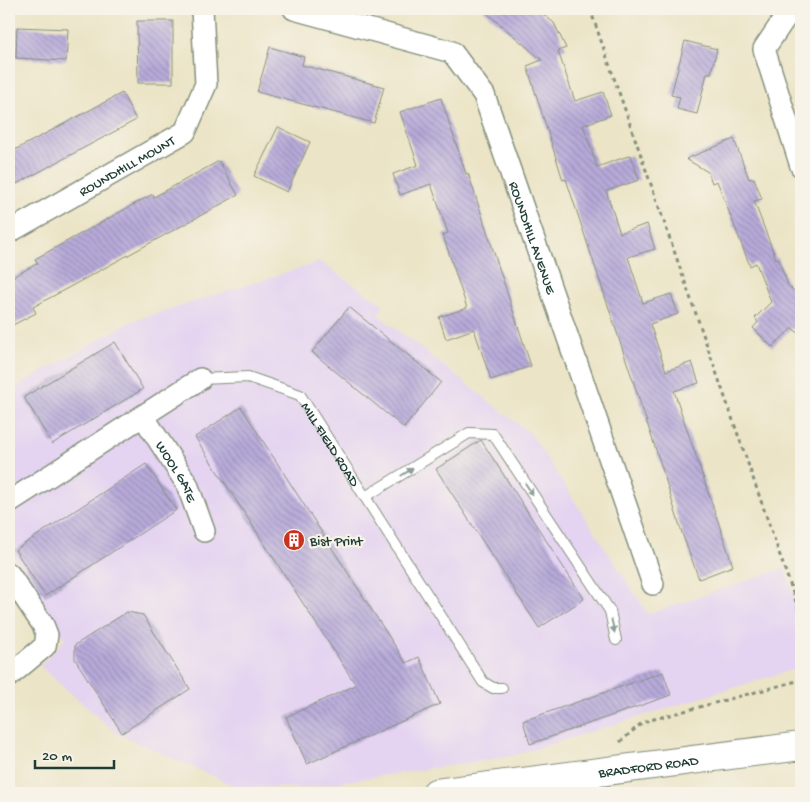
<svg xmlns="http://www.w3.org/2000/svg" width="810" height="802" font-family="'Gochi Hand',sans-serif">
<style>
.built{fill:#e4d3f1}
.building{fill:url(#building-back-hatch)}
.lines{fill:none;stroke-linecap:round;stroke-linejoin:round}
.service-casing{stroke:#85907d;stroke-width:12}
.minor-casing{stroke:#85907d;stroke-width:24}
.secondary-casing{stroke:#85907d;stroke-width:30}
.path{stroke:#85907d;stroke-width:3;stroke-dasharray:4 4;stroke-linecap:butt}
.service{stroke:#fff;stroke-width:10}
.minor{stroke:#fff;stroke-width:21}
.secondary{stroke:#fff;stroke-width:28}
.oneway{fill:#8f9e9a}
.labels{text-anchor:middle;stroke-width:4.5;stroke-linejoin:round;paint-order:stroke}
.street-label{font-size:14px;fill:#1f3d34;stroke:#f7f3e8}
.poi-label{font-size:14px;fill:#1f3d34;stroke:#f7f3e8;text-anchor:start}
</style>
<defs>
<pattern id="building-back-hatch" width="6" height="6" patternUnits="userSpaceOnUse" patternTransform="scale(1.25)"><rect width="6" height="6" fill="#b8aada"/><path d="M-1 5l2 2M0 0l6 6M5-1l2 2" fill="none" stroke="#958cb2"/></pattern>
</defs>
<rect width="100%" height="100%" fill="#f7f3e8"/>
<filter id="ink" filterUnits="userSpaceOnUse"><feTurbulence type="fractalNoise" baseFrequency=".02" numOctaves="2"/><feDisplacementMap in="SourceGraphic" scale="10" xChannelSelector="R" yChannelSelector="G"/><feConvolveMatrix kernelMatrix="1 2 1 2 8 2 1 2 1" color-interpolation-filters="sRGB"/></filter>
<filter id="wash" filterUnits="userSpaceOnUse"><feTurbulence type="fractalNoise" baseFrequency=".0096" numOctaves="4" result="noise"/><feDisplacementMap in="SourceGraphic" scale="20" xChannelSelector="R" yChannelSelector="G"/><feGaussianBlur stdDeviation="1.12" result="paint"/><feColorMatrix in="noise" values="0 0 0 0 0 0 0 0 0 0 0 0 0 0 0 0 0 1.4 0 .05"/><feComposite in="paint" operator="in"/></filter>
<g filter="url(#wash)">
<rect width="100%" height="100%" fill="#ebe4c6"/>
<!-- built -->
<path class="built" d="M320,262l64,43 -6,10 153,119 117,180 137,-46 16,49v50l-289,89 -211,32 -66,-2 -119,-53 -76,-67 25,-27 -56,-91v-157l121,-69z"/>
<g id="blocks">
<!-- building -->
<g class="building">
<path d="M482,9h55l17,14 12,25 -8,3 17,50 28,-9 8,23 -28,10 14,42 34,-12 5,15 3,10 -33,11 14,42 27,-9 8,25 -27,8 15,46 28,-9 7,20 -28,10 16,47 26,-9 7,21 -25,8 59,175 -34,13 -17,-46 -21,-68 -95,-286 -3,1 -36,-114 15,-6z"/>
<path d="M137,21h36v62h-35z"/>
<path d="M17,27l51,2 -2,32 -50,-3z"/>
<path d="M685,41l32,8 -6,24h-4l-10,41 -20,-5 3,-12 -9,-2z"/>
<path d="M270,47l34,10 -2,8 82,22 -10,36 -117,-31z"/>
<path d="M122,93l14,27 -127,68v-35z"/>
<path d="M441,98l25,76 2,-1 63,193 -40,14 -17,-51 -28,10 -7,-22 28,-9 -24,-73 5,-2 -17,-49 -31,11 -7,-21 25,-9 -18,-53z"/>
<path d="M278,127l32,15 -23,50 -33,-16z"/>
<path d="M734,139l15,40 5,-1 8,21 -8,2 22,58 2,-1 10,27 13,13v37l-9,-7 -20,19 -19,-19 5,-6 -3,-4 16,-16 -15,-39 -6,3 -33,-85 -5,2 -4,-11 -22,-13z"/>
<path d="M219,161l19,34 -205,112 3,6 -27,14v-48l29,-16 -3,-4 94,-52 24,-13 1,3z"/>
<path d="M349,307l92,75 -37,46 -92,-76z"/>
<path d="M115,342l28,47 -91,55 -28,-47z"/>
<path d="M241,407l165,256 13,-6 21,47 -133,60 -21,-47 70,-32 -161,-248z"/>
<path d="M481,440l103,159 -45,29 -103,-159z"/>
<path d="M146,464l30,46 -131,86 -30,-46z"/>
<path d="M127,612l16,3 47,74 -68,44 -47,-74v-14z"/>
<path d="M663,672l8,23 -141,49 -7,-23z"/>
</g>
</g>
</g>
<g filter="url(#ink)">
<use href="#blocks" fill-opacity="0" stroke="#85907d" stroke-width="1"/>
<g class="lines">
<!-- service casing -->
<g class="service-casing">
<g id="service">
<path id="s1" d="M200,379l48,-2 52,18 183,287 10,6h9"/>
<path d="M365,497l104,-64 24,1 117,177 6,29"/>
</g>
</g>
<!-- minor casing -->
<g class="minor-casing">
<g id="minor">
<path id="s2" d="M294,9l158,43 32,43 169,489"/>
<path d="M798,9l-9,3 -25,37 37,117"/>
<path id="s3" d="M9,232l176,-100 21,-48 -4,-75"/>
<path id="s4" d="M143,416l44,68 17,47"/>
<path d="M9,502l191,-123"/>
<path d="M9,574l34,51 4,10 -2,11 -36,30"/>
</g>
</g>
<!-- secondary casing -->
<g class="secondary-casing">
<g id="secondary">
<path id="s5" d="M436,793l365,-47"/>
</g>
</g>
<!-- path -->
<g class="path">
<path d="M590,9l211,607"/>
<path d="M620,742l23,-20 158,-42"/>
</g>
<!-- service -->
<use href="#service" class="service"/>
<!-- minor -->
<use href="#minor" class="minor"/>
<!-- secondary -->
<use href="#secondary" class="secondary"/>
</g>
<!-- one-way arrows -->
<defs><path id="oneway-solid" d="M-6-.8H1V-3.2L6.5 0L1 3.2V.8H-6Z" transform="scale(1.25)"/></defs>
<g class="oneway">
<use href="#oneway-solid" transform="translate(407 472) rotate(-32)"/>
<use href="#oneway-solid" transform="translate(529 489) rotate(57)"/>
<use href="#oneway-solid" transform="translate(613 626) rotate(77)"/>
</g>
</g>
<!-- icons -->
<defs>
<g id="building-disc" transform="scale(1.125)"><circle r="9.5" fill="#c8321e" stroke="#f7f3e8"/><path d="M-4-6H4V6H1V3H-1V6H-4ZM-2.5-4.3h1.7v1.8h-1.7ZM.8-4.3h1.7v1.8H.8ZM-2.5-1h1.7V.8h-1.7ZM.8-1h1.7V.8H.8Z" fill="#fff"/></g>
</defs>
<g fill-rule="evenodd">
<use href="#building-disc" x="294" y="540"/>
</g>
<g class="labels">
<!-- street labels -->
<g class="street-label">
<text dy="5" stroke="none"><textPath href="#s3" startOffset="135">ROUNDHILL MOUNT</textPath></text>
<text dy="5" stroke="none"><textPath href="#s2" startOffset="368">ROUNDHILL AVENUE</textPath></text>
<text dy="5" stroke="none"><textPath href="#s1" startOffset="161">MILL FIELD ROAD</textPath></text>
<text dy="5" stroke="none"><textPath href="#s4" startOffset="65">WOOL GATE</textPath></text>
<text dy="5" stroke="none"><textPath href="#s5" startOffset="214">BRADFORD ROAD</textPath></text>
</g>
<!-- poi labels -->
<g class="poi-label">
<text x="310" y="545">Bist Print</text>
</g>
</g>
<!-- margin -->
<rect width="810" height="802" fill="none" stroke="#f7f3e8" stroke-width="30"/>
<!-- scale -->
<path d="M35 760v8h79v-8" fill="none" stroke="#1f3d34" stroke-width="2.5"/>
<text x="42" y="760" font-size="15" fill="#1f3d34" stroke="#f7f3e8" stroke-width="4" paint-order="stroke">20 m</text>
</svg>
